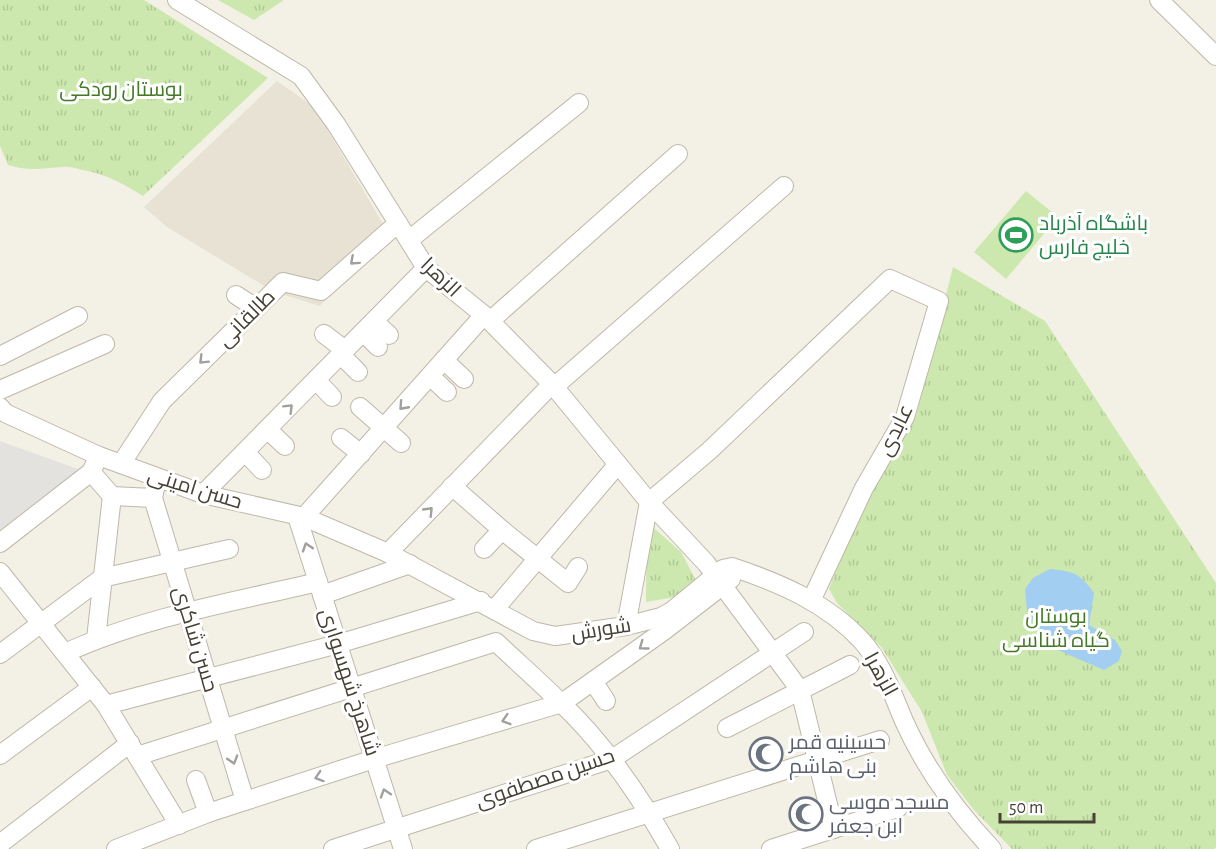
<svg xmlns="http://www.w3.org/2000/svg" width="1216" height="849" font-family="'Alegreya Sans',Cairo,sans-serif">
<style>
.residential{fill:#e7e2d4}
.grass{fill:url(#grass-tufts)}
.garden{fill:#cce8ae}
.parking{fill:#e4e2de}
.water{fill:#a1cef1}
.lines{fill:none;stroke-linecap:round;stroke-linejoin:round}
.minor-casing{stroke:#bfb8a8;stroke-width:20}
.minor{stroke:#fff;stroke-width:18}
.oneway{stroke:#a2a09a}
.labels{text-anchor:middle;stroke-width:6;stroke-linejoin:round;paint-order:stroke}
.park-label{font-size:21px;fill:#447927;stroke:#fff}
.leisure-label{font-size:21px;fill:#27864d;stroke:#fff;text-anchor:start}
.street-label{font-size:21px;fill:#464035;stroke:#fff}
.worship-label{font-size:21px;fill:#5b616d;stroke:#fff;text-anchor:start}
</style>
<defs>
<pattern id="grass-tufts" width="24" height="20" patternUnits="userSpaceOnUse" patternTransform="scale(1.5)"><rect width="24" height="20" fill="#cce8ae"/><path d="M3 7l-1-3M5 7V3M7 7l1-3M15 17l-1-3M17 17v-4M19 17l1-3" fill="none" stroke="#b1c896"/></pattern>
</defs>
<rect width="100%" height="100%" fill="#f3f0e6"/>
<!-- residential -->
<path class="residential" d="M277,81l37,26 75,127 -69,72 -46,-14 -107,-65 -23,-20z"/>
<!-- grass -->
<g class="grass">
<path d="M0,0h144l124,78 -125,118c-21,-13 -35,-21 -60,-26 -6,-1 -13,-4 -19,-3 -24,1 -31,5 -56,-2l-8,-19z"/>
<path d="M218,0h66l-30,20z"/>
<path d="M953,267l92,54 171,262v264l-2,2h-202l-38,-39 -27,-35 -25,-63 -40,-64 -45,-45 -8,-14 40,-102 47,-71z"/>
<path d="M647,522l34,30 17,32 -23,13 -29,5z"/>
</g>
<!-- garden -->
<path class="garden" d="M1026,191l32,26 -52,62 -32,-27z"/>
<!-- parking -->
<path class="parking" d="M0,441l86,31 -86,63z"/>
<!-- water -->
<path class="water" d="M1050,569c26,3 29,4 44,24l-5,32 26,15 7,11 -3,10 -15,9 -44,-19 -19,-18 -14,-22 -2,-22 8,-11z"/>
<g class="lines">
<!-- minor casing -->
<g class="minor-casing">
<g id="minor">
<path d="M177,0l124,76 35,48 90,144 58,47 68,69 97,118 57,61 94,127 34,139"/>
<path d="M1159,0l57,56"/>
<path d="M409,240l170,-137"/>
<path d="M236,295l20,13"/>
<path d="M374,321l15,14"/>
<path d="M490,321l188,-167"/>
<path d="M363,332l15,15"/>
<path d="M324,334l21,16"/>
<path d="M341,355l17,17"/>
<path d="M0,356l78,-40"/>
<path d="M444,360l20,19"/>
<path d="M430,376l17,16"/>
<path d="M316,380l16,17"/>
<path d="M554,387l230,-201"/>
<path d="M0,390l105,-46"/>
<path d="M0,407l5,6 94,43 104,38 101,23 84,36 145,78 22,5 71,-10 35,-9 11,-6 51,-42 9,-2c48,16 95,36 130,74 21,24 30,52 42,80 21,47 53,91 88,128"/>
<path d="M360,407l41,36"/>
<path d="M267,429l18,17"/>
<path d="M341,438l20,16"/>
<path d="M245,452l17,18"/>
<path d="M121,464l41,-63 121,-119 38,9 77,-68"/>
<path d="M91,472l21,24 41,2"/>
<path d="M157,478l-4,20 92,303"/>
<path d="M452,486l50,44 66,53 10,-16"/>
<path d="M203,494l223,-226"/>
<path d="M297,516l106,333"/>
<path d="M304,517l180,-202"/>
<path d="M0,543l91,-71 8,-16"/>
<path d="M484,549l18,-19"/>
<path d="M388,553l164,-169"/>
<path d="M0,572l106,133 73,120"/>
<path d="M322,595l88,-31"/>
<path d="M494,610l124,-146"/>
<path d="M626,626l23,-124 60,-51 181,-172 49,22 -34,116 -41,71 -53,113"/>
<path d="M96,639l16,-143"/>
<path d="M65,653c79,-36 168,-51 253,-71"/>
<path d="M0,654l102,-76 127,-29"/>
<path d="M593,681l13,20"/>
<path d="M106,705l232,-61 143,-43"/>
<path d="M727,728l123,-63"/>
<path d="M0,755l92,-68"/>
<path d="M137,756l359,-114c21,20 43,39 64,60 45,42 80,94 110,147"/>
<path d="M196,780l12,33"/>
<path d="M0,844l130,-101"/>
<path d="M116,849l92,-36 37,-12 129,-42 188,-56 103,-73 66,-51"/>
<path d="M333,849l279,-90 192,-127"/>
<path d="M536,849l344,-109"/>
<path d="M771,849l127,-41"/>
</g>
</g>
<!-- minor -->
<use href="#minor" class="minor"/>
</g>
<!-- one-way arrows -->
<defs><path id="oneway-chevron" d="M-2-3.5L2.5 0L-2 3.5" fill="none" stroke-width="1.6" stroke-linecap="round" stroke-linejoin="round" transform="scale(1.5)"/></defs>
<g class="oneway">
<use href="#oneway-chevron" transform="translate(354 261) rotate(138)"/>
<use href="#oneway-chevron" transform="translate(203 360) rotate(135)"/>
<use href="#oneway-chevron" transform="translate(403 406) rotate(132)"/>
<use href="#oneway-chevron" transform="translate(289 408) rotate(-45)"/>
<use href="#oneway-chevron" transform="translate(429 511) rotate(-46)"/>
<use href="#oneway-chevron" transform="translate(307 547) rotate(-108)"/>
<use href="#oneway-chevron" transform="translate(643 646) rotate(144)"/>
<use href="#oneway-chevron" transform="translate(506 720) rotate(163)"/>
<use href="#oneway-chevron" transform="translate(233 760) rotate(73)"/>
<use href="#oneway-chevron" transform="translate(319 777) rotate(162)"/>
<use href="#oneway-chevron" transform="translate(385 793) rotate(-108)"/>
</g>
<!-- icons -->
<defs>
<g id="stadium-ring" transform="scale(1.725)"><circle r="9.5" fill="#fff" stroke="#2e9e5b" stroke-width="1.5"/><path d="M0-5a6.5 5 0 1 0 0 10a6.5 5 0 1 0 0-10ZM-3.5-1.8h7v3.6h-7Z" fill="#2e9e5b"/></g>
<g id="mosque-ring" transform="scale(1.725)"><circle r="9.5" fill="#fff" stroke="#6b7280" stroke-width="1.5"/><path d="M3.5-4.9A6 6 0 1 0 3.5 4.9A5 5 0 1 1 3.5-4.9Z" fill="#6b7280"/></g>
</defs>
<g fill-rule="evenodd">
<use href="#stadium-ring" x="1016" y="235"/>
<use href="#mosque-ring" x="766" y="754"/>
<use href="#mosque-ring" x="806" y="814"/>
</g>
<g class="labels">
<!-- park labels -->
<g class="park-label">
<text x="121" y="96">بوستان رودکی</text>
<text x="1056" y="623">بوستان<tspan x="1056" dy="24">گیاه شناسی</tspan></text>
</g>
<!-- leisure labels -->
<g class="leisure-label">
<text x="1039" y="230">باشگاه آذرباد<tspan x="1039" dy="24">خلیج فارس</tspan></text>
</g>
<!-- street labels -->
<g class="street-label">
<text transform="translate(441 277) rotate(44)" y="7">الزهرا</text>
<text transform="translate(246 318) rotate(-45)" y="7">طالقانی</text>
<text transform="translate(895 430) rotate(-64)" y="7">عابدی</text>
<text transform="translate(195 488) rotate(17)" y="7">حسن امینی</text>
<text transform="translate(601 629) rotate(-9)" y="7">شورش</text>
<text transform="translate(196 639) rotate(73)" y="7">حسن شاکری</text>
<text transform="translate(881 674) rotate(61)" y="7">الزهرا</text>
<text transform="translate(350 682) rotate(72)" y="7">شاهرخ شهسواری</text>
<text transform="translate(545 778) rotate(-19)" y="7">حسین مصطفوی</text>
</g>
<!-- worship labels -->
<g class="worship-label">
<text x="789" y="749">حسینیه قمر<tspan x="789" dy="24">بنی هاشم</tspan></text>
<text x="829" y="809">مسجد موسی<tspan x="829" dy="24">ابن جعفر</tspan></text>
</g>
</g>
<!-- scale -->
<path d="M1000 813v9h94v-9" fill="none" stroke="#464035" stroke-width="3"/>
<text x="1009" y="813" font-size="18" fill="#464035" stroke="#ffffff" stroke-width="4.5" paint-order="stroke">50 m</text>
</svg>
